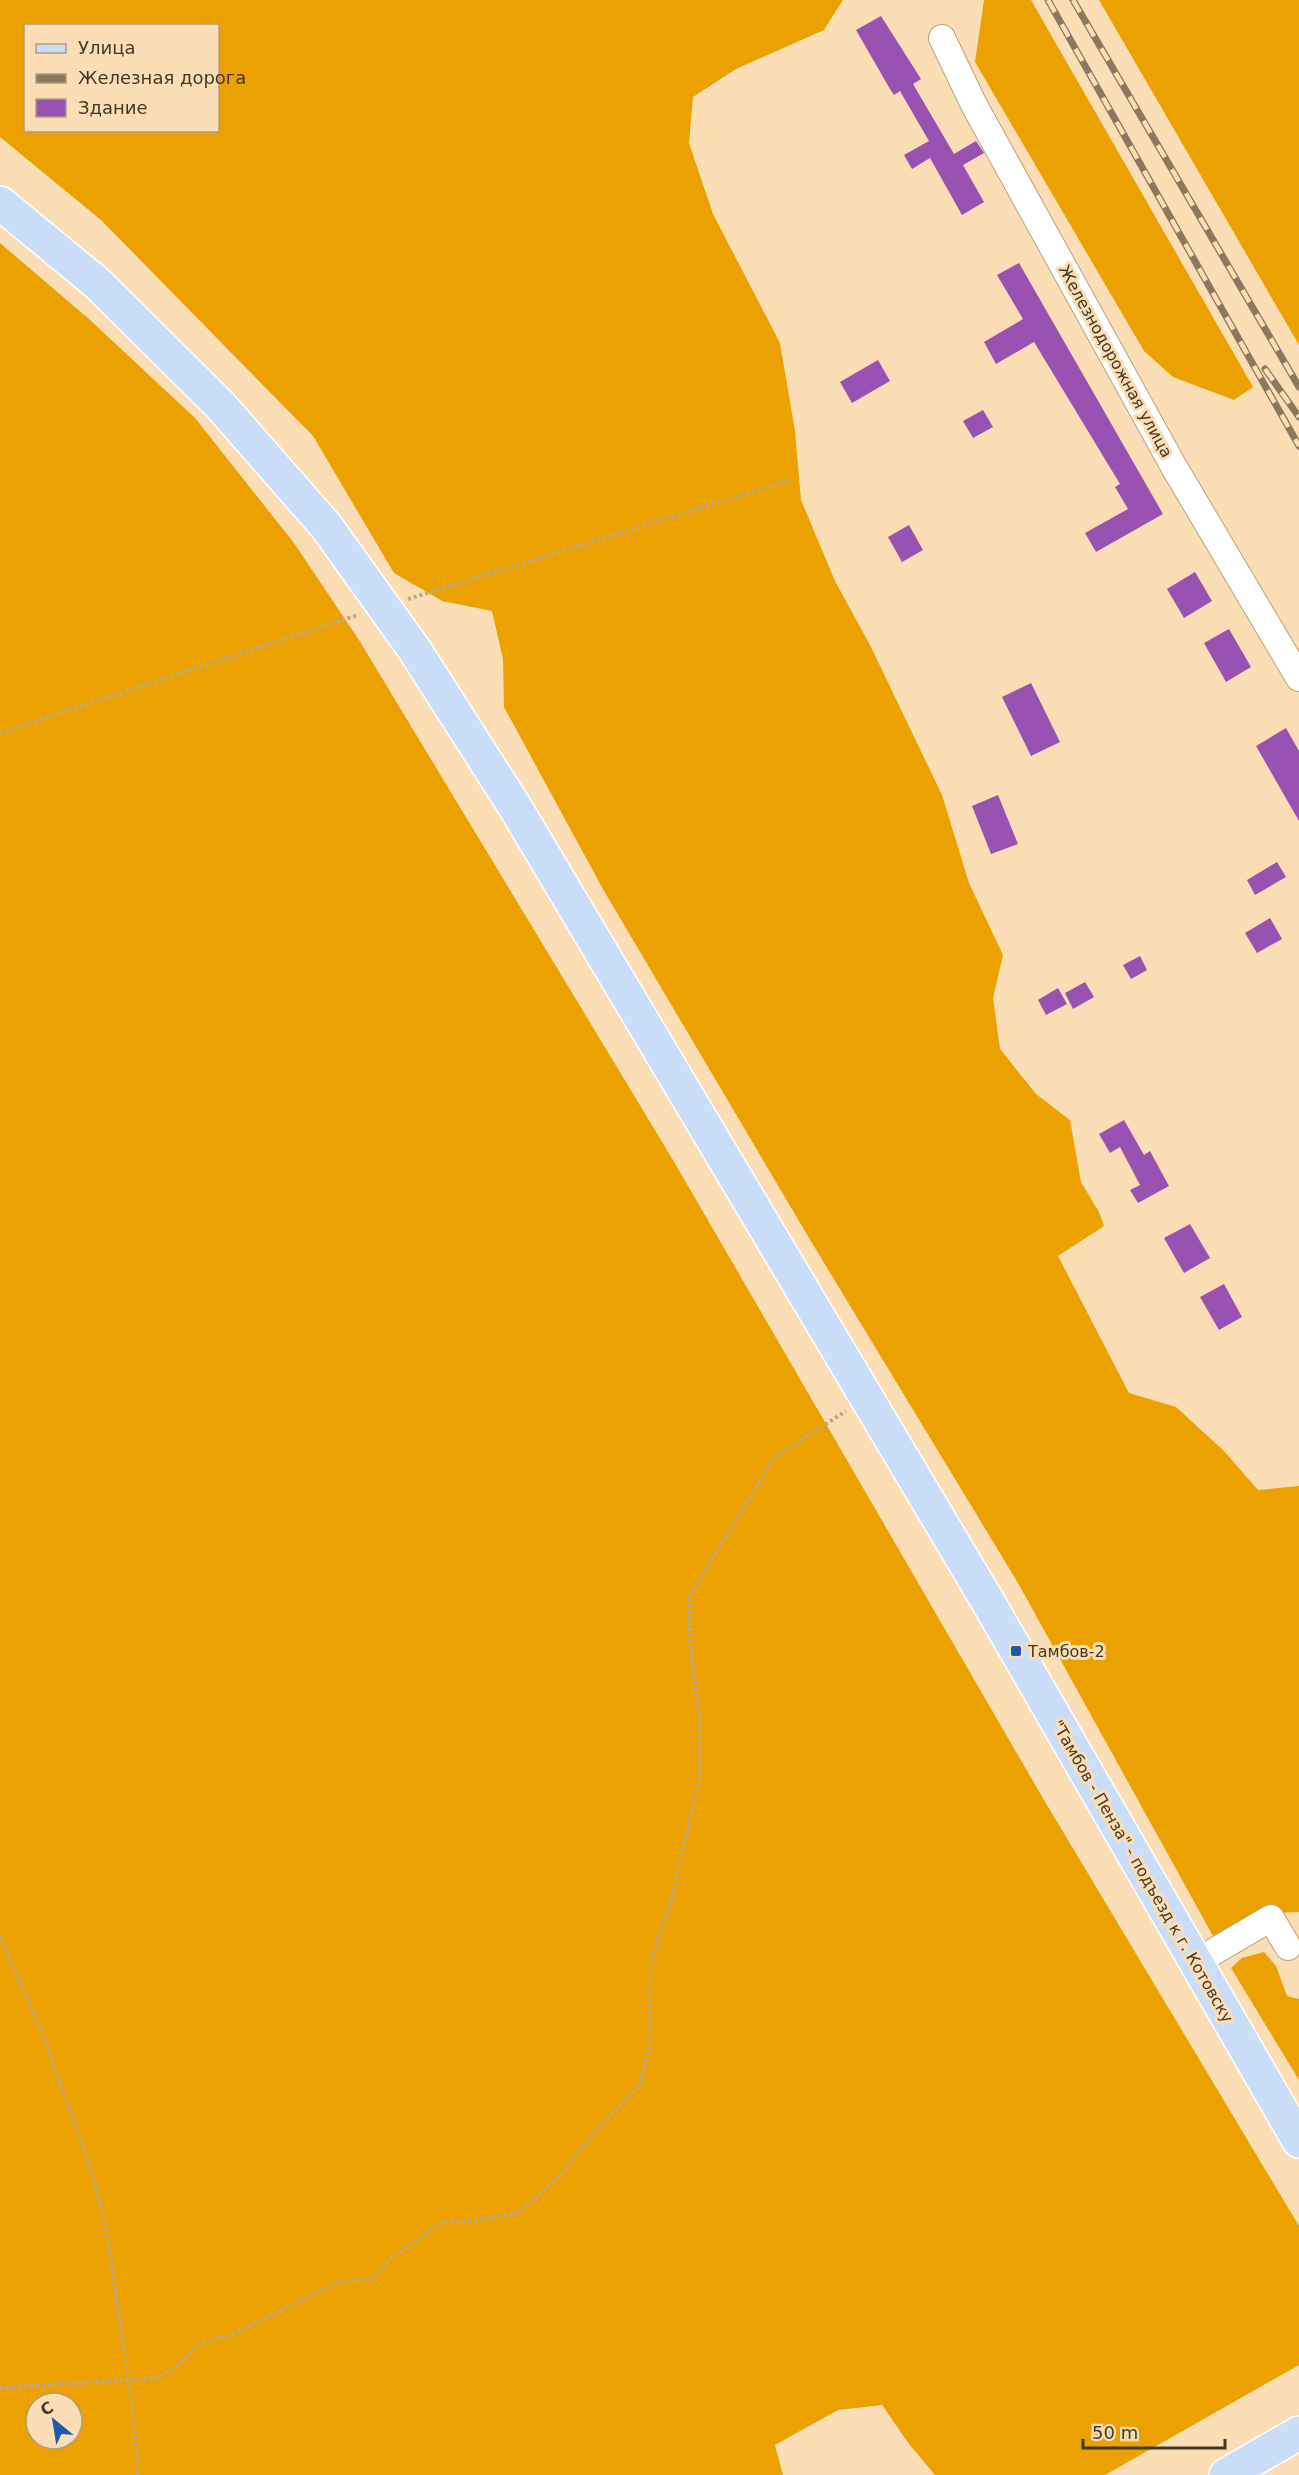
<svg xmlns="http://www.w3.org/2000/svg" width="1299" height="2475" font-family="'DejaVu Sans',sans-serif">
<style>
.forest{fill:#eba200;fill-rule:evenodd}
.building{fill:#9951b2}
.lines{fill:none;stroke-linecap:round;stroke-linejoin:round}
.minor-casing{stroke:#bca17a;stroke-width:28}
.major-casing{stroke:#fff;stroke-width:36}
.path{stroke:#bea786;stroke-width:4;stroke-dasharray:3 3;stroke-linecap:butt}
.minor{stroke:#fff;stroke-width:26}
.major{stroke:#cadefa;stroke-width:33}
.rail-casing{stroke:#8b795f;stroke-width:7}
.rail{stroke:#fbdeb5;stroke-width:4.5;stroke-dasharray:14;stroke-linecap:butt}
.poi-dot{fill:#1d5cad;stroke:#fbdeb5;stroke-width:2}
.labels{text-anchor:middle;stroke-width:6;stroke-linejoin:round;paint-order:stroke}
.street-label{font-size:16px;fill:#433828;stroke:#fbdeb5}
.poi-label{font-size:16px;fill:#433828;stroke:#fbdeb5;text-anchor:start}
</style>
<rect width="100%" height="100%" fill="#fbdeb5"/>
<!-- forest -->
<g class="forest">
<path d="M0,0h843l-19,30 -88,39 -43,28 -4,46 24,71 67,129 15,88 6,69 34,81 36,66 71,148 27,88 34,72 -10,43 7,51 36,45 34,26 11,62 18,30 5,14 -46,30 71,137 47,14 48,44 34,39 41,-4v426l-25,1 -56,32 -200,-362 -206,-340 -208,-352 -100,-184 -1,-48 -11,-48 -50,-10 -48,-28 -81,-137 -212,-216 -101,-83zM26,26h192v104h-192z"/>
<path d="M984,0h47l222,387 -19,13 -61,-23 -29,-26 -169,-289z"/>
<path d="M1099,0h200v345z"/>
<path d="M0,243l89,76 106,99 99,125 65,97 314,520 371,640 255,426v139l-194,110h-170l-26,-31 -27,-39 -44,5 -63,35 8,30h-783zM36,2403h36v36h-36z"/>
<path d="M1264,1952l12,14 11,30 12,3v81l-68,-112 11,-10z"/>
</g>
<!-- building -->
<g class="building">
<path d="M881,16l40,63 -8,5 41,70 22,-13 8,12 -21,12 21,37 -22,13 -32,-57 -18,11 -8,-14 25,-14 -29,-50 -6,4 -4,-6 -34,-59z"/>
<path d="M1019,263l144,251 -67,38 -11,-19 43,-24 -13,-22 5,-3 -86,-142 -38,22 -12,-22 39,-23 -26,-44z"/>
<path d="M878,360l12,21 -38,22 -12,-21z"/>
<path d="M983,410l10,17 -20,11 -10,-17z"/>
<path d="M909,525l14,25 -21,12 -14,-25z"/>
<path d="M1195,572l17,29 -28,17 -17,-29z"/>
<path d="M1229,629l22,38 -25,15 -22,-39z"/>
<path d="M1031,683l29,59 -29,14 -29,-59z"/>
<path d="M1286,728l13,23v70l-43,-75z"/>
<path d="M998,795l20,49 -27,10 -19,-48z"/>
<path d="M1277,862l9,15 -31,18 -8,-15z"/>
<path d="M1270,918l12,21 -25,14 -12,-20z"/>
<path d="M1140,956l7,14 -16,9 -8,-14z"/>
<path d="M1085,982l9,15 -21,12 -8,-16z"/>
<path d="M1058,988l9,16 -21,11 -8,-15z"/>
<path d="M1124,1120l20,35 6,-4 19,35 -31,17 -8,-13 10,-5 -20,-38 -10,6 -11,-19z"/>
<path d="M1190,1224l20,34 -26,15 -20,-35z"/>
<path d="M1224,1284l18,33 -23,13 -19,-33z"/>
</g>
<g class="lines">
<!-- minor casing -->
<g class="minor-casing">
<g id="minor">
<path d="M942,38l32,67 200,362 125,211"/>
<path d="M1196,1962l75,-44 17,29"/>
</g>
</g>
<!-- major casing -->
<g class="major-casing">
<g id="major">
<path d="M0,203l97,80 123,122 106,121 88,123 101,158 472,793 312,541"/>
<path d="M1226,2475l73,-42"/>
</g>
</g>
<!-- path -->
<g class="path">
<path d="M408,599l383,-119"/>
<path d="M0,733l358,-118"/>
<path d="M0,1936l46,106 40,113 19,65 28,190 5,65"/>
<path d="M0,2388l158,-10 19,-12 24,-23 28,-7 113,-55 31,-2 17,-20 53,-37 30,-1 46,-8 43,-40 27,-35 51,-53 9,-36 2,-87 20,-60 29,-125v-57l-9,-69 -2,-54 86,-140 71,-46"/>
</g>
<!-- minor -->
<use href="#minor" class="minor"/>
<!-- major -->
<use href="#major" class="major"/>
<!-- rail casing -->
<g class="rail-casing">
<g id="rail">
<path d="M1048,0l251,446"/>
<path d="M1073,0l226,387"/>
<path d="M1265,369l34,48"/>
</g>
</g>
<!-- rail -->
<use href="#rail" class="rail"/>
</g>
<!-- markers -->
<rect class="poi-dot" x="1010" y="1645" width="12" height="12" rx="3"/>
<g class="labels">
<!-- street labels -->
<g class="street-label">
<text transform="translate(1116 361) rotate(61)" y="6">Железнодорожная улица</text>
<text transform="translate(1143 1871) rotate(60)" y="6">"Тамбов - Пенза" - подъезд к г. Котовску</text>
</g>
<!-- poi labels -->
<g class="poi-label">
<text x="1028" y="1657">Тамбов-2</text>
</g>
</g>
<!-- legend -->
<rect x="24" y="24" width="195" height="108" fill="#fbdeb5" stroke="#b19c7d" stroke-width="1.5"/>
<rect x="36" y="44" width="30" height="9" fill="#cadefa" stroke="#b19c7d" stroke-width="1.5"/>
<text x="78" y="54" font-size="18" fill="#433828">Улица</text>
<rect x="36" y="74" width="30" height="9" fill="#8b795f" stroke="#b19c7d" stroke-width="1.5"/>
<text x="78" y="84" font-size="18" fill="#433828">Железная дорога</text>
<rect x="36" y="99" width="30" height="18" fill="#9951b2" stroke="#b19c7d" stroke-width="1.5"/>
<text x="78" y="114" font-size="18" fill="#433828">Здание</text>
<!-- north arrow -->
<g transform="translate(54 2421) rotate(330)"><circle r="28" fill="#fbdeb5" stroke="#b19c7d" stroke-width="1.5"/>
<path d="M0-4.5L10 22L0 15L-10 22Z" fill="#1d5cad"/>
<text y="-9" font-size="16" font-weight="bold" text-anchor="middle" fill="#433828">С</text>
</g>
<!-- scale -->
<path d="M1083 2439v9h142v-9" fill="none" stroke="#433828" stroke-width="3"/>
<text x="1092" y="2439" font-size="18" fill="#433828" stroke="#fbdeb5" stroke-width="4.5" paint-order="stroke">50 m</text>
</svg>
